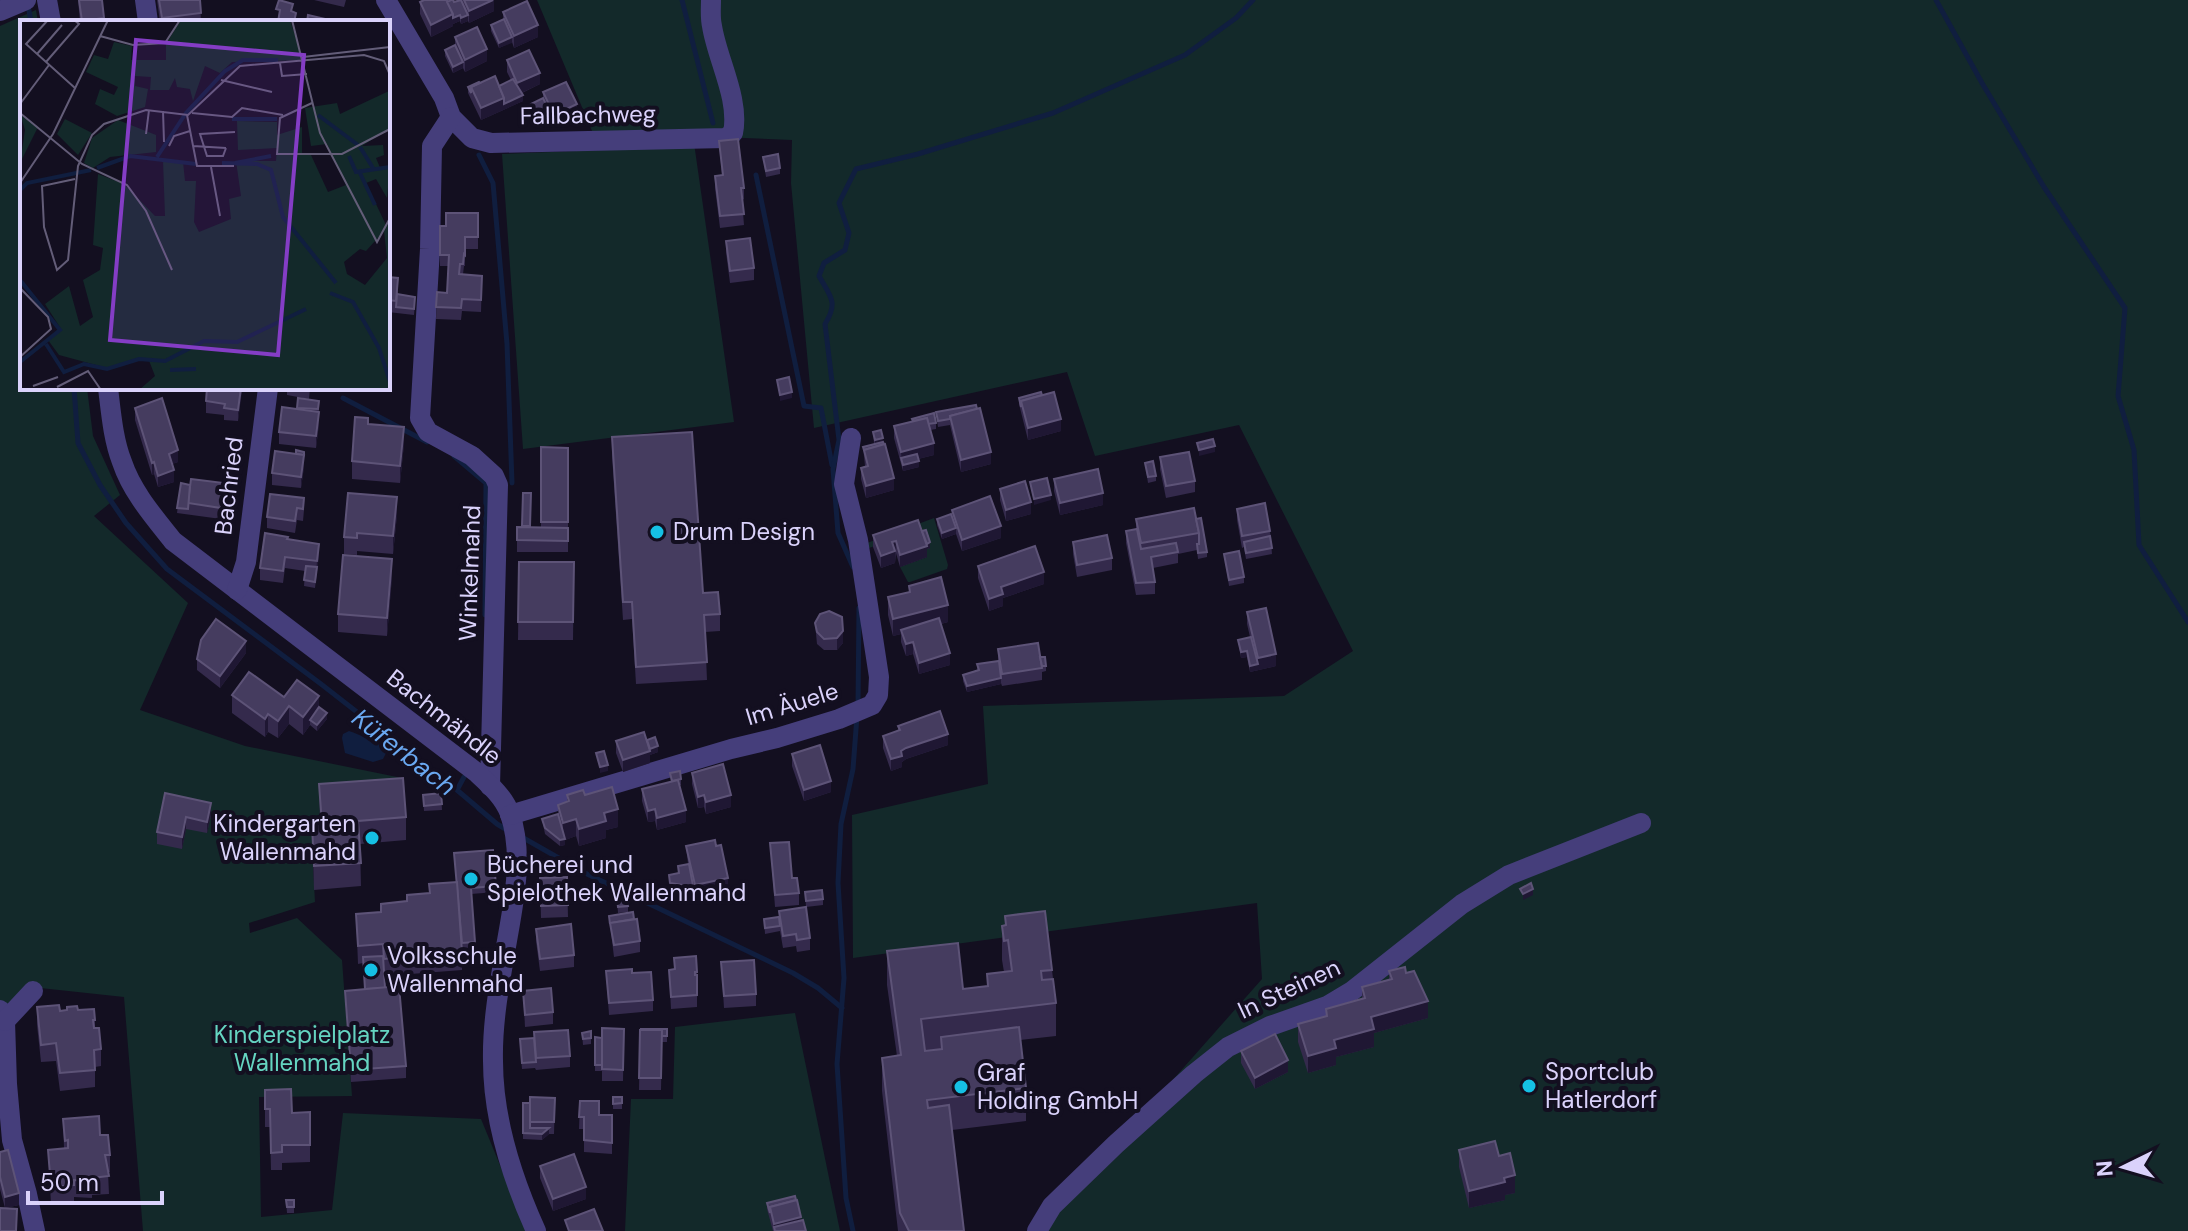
<svg xmlns="http://www.w3.org/2000/svg" width="2188" height="1231" font-family="'DM Sans',sans-serif">
<style>
.green{fill:#13292a}
.water{fill:#101e3f}
.lines{fill:none;stroke-linecap:round;stroke-linejoin:round}
.stream{stroke:#101e3f;stroke-width:5}
.minor{stroke:#453e7b;stroke-width:20}
.wall{fill:#342a4c}
.shaded-wall{fill:#1f1733}
.building{fill:#453c5f;stroke:#5d5377;stroke-width:2}
.poi-dot{fill:#15c0e4;stroke:#130f20;stroke-width:3}
.labels{text-anchor:middle;stroke-width:8;stroke-linejoin:round;paint-order:stroke}
.street-label{font-size:24px;fill:#dad2fb;stroke:#130f20}
.poi-label{font-size:24px;fill:#dad2fb;stroke:#130f20;text-anchor:start}
.park-label{font-size:24px;fill:#65d4c1;stroke:#130f20}
.water-label{font-size:26px;font-style:italic;fill:#6aa8f1;stroke:#130f20}
.inset-river{fill:none;stroke:#101e3f;stroke-width:4}
.inset-road{fill:none;stroke:#635d78;stroke-width:2}
.view{fill:#843dc5;fill-opacity:0.15;stroke:#843dc5;stroke-width:4}
.inset-edge{fill:none;stroke:#dad2fb;stroke-width:4}
</style>
<rect width="100%" height="100%" fill="#130f20"/>
<!-- green -->
<g class="green">
<path d="M537,0h1651v1231h-1145l4,-9 215,-243 -5,-76 -404,55 -1,-143 136,-31 -5,-78 301,-10 69,-45 -114,-226 -144,31 -28,-84 -253,56 -23,-245 1,-43 -99,-4 41,286 -211,27 -21,-295 98,-4z"/>
<path d="M36,10l2,12h-16v366h65l6,48 27,59 -26,21 94,87 -48,107 105,36 157,32 1,23 -81,46 -10,1 3,54 -66,21 1,10 47,-15 45,42 10,136 -93,1 2,120 71,-7 11,-97 138,6 46,112h-384l-19,-234 -93,-10 -20,21 -11,-6v-976z"/>
<path d="M934,518l14,47 -1,4 -37,13h-2l-8,-15 27,-10 -9,-26 -49,17 -2,-5z"/>
<path d="M795,1013l45,218h-215l6,-132h42l2,-72z"/>
</g>
<!-- water -->
<path class="water" d="M349,731c12,4 21,10 33,13l4,9 -3,6 -10,3 -28,-9 -3,-15 1,-4z"/>
<g class="lines">
<!-- stream -->
<g class="stream">
<path d="M682,0l31,123"/>
<path d="M1936,0l46,83 62,104 81,121 -7,88 16,54 5,95 49,77"/>
<path d="M28,5l3,17"/>
<path d="M479,155l14,28 14,161 5,139"/>
<path d="M756,175l48,231 17,2 11,57"/>
<path d="M74,388l4,55 22,42 26,38 41,46 154,115 136,106 40,34 10,6"/>
<path d="M343,398l84,44"/>
<path d="M454,456l32,27 -1,132"/>
<path d="M853,567l-15,-34 -5,-64 6,-29 -14,-116c14,-22 5,-28 -6,-48l5,-13 21,-13 4,-17 -10,-30 17,-34 62,-15 135,-41 132,-58 51,-37 17,-18"/>
<path d="M858,706l1,-98"/>
<path d="M457,790l7,-13"/>
<path d="M520,836l65,37 208,100 25,15 24,20"/>
<path d="M853,1231l-7,-33 -9,-134 7,-86 -6,-95 3,-59 12,-55 4,-53"/>
</g>
<!-- minor -->
<g class="minor">
<path d="M47,0l4,22"/>
<path d="M145,0l3,22"/>
<path d="M386,0l58,98 7,19 21,21 19,5 235,-5 7,-5c7,-34 -16,-74 -21,-107 -2,-8 -1,-18 -1,-26"/>
<path d="M0,11l26,-11"/>
<path d="M451,117l-19,29 -2,103 -10,169 8,14 44,24 22,20 4,9 -8,301"/>
<path d="M108,388c3,24 5,51 14,74 10,30 32,55 51,79l303,231c13,12 28,25 34,42 13,38 5,82 -2,121 -7,41 -16,84 -15,126 0,59 19,117 43,170"/>
<path d="M237,590l9,-28 22,-174"/>
<path d="M510,815l221,-66 46,-11 62,-19 33,-14 6,-10 1,-18 -21,-137 -14,-56 7,-46"/>
<path d="M0,1010l5,11 2,63 5,56 15,54 8,37"/>
<path d="M5,1021l28,-30"/>
<path d="M1037,1231l15,-25 64,-62 78,-70 34,-27 42,-21 57,-20 25,-15 110,-87 47,-29 132,-52"/>
</g>
</g>
<!-- wall -->
<g class="wall">
<path d="M78,0h24l2,22h-24z"/>
<path d="M157,0h43l1,22h-41z"/>
<path d="M314,0h32l-2,7z"/>
<path d="M457,0h37v11l-25,12 -1,-2 -7,3 -1,-3 -7,3v2l-22,11 -11,-23v-12h34z"/>
<path d="M503,12l35,25 -24,11 -2,-6 -13,6 -8,-17v-6l12,-5z"/>
<path d="M455,37l32,24 -22,11 -2,-4 -10,5 -8,-17v-6l10,-5z"/>
<path d="M507,60l33,24 -18,9 1,8 -42,19 -13,-27v-6l12,-4 19,3 12,-6 -4,-8z"/>
<path d="M543,92l34,24 -23,11 -2,-5 -12,6 -9,-18v-6l12,-6z"/>
<path d="M719,141l25,47v11l-2,1 2,25 -24,3 -5,-40v-12h7z"/>
<path d="M763,157l17,11v6l-14,3z"/>
<path d="M478,213v36h-13v17h-1l-1,8 19,2 -1,36 -19,-1 -1,9 -25,-1 1,-27 10,1 1,-27h-8v-40h6z"/>
<path d="M726,241l28,27v12l-24,3 -4,-31z"/>
<path d="M388,277l10,12v5l17,8 -1,13 -26,-3z"/>
<path d="M134,388h21v2z"/>
<path d="M242,388l-4,33 -14,-1v-5l-18,-2v-12z"/>
<path d="M287,388h23l-1,11 -22,-4z"/>
<path d="M1042,395l19,36 -33,9 -9,-36v-6z"/>
<path d="M319,401v23l-3,24 -37,-4v-12l18,-23z"/>
<path d="M976,405l15,59 -30,8 -11,-47 -12,2 -2,-15z"/>
<path d="M135,408l43,54 -6,2 2,18 -16,5 -4,-13 -2,1 -17,-55z"/>
<path d="M936,423v6l-6,1 4,25 -16,4 1,8 -16,4 -9,-33v-12z"/>
<path d="M368,424l36,20 -4,39 -48,-4v-18z"/>
<path d="M881,430l13,60 -28,8 -5,-19v-11l4,-2 -2,-19 11,-3 -1,-12z"/>
<path d="M612,437l91,156 17,21v17l-15,1 2,48 -71,4 -4,-65 -9,1 -11,-165z"/>
<path d="M541,447l27,1v104h-51v-25h24z"/>
<path d="M304,452v15l-3,21 -29,-3v-12l24,-19z"/>
<path d="M1160,457l35,24v11l-29,6 -6,-29z"/>
<path d="M1145,463l11,13v5l-8,2z"/>
<path d="M1054,479l49,26 -43,10 -6,-24z"/>
<path d="M181,483l43,12 -3,24 -44,-6z"/>
<path d="M1000,489l31,25 -25,7 -6,-21z"/>
<path d="M270,494l34,16 -1,11 -6,-1 -2,13 -28,-5v-11z"/>
<path d="M1237,509l33,22 2,23 -26,5 -2,-12 -2,1 -5,-28z"/>
<path d="M952,510l49,28 -39,13 -6,-17 -14,5 -5,-14v-6l15,-3z"/>
<path d="M397,515l-4,39 -36,-3v4l-13,-1v-17z"/>
<path d="M1136,519h60l11,33v5l-9,2 -1,-9 -19,4v9l-25,5 2,14v12l-19,1 -10,-52v-12l10,-2z"/>
<path d="M873,535l57,13 -3,1v8l-27,10 -4,-14 -1,10 -14,5 -8,-21z"/>
<path d="M288,539l31,16 -4,33 -11,-2 1,-15 -20,-3 -2,15 -23,-3v-12z"/>
<path d="M1073,542l39,16v12l-35,7 -4,-23z"/>
<path d="M1224,554l20,23v6l-15,3z"/>
<path d="M519,562h55l-1,78h-55z"/>
<path d="M978,566l66,18 -41,14v8l-14,5 -11,-33z"/>
<path d="M392,577l-5,59 -49,-4v-18z"/>
<path d="M909,586l39,36 -7,2 9,41 -31,9 -6,-20 -7,2 -5,-14v-8l-8,2 -5,-21v-18l21,-5z"/>
<path d="M1247,612l29,54 -26,6 -3,-15 -6,1 -3,-18 12,-3 -3,-13z"/>
<path d="M815,623l28,20 -6,7h-13l-7,-6z"/>
<path d="M998,649l42,8 6,9v5l-4,1v8l-40,6 -1,-3v1l-34,8 -4,-11v-6l14,-4v-7l21,-3z"/>
<path d="M246,653l-26,35 -23,-18v-11z"/>
<path d="M232,695l52,2 35,10 8,12 -10,12 -7,-6 -7,10 -14,-11 -11,14 -10,-6 -3,5 -33,-24z"/>
<path d="M898,726l50,19 -42,14 -4,3v5l-11,4 -8,-23v-12l15,-5z"/>
<path d="M616,741h31l11,11 -8,3v8l-27,9 -7,-19z"/>
<path d="M792,754l39,38 -27,9 -12,-35z"/>
<path d="M670,773l11,6v6h-2l7,37 -29,8 -2,-9 -7,1 -6,-21v-12l29,-7z"/>
<path d="M692,773l39,34 -25,7 -2,-7 -6,1 -6,-24z"/>
<path d="M319,784l87,33v23l-46,4 1,42 -47,4 -2,-65 8,-1z"/>
<path d="M165,793l46,22 -4,18 -21,-4 -4,20 -25,-5v-12z"/>
<path d="M441,793l1,17 -18,1 -1,-16z"/>
<path d="M567,795h18l33,32 -12,3v8l-27,8 -3,-10 -11,4v5l-5,1 -15,-12 -3,-15 16,-3v-11l9,-3z"/>
<path d="M770,843l22,35 7,15v12l-24,2z"/>
<path d="M686,846l42,43 -40,9 -5,-3 -1,-5 -12,-1 -1,-14 9,-2v-7l10,-2z"/>
<path d="M567,877l1,40 -27,1 -1,-40z"/>
<path d="M429,884l67,2v6l-25,2 4,53 -13,2v21l-77,6v12l21,78v12l-55,4 -6,-91 20,-2 -2,-26 -5,1 -2,-50 25,-2 48,-19z"/>
<path d="M805,892l18,7v6l-17,2z"/>
<path d="M617,899l11,7v6l-10,1z"/>
<path d="M779,911l31,27v12l-13,2 -1,-6 -13,2 -3,-17 -15,3 -1,-15 15,-2z"/>
<path d="M609,916l31,25v11l-26,5z"/>
<path d="M1005,916l47,54 4,33v33l-36,4 6,48v33l-74,9 12,101h-66l-16,-140v-33l15,-2 -10,-71v-34l76,38 24,-2v-13l17,-2 -2,-12v-34h3z"/>
<path d="M536,929l38,26v12l-34,4 -4,-30z"/>
<path d="M674,958l23,14v35l-26,2 -2,-39 5,-1z"/>
<path d="M721,962l35,32v12l-32,2z"/>
<path d="M606,971l26,2 21,27v11l-44,4z"/>
<path d="M1389,971l17,2 22,45 -54,15v14l-38,10v8l-28,8 -10,-31v-18l28,-8v-7l36,-11v-11l27,-8z"/>
<path d="M523,991l30,21v12l-28,3z"/>
<path d="M37,1007l23,4 18,-1 17,10v8l6,21v17l-6,1v20l-35,4 -4,-30 -15,1 -4,-37z"/>
<path d="M624,1029l-1,52h-21v-10h-7v-34l7,1z"/>
<path d="M640,1029h27v13h-5l-1,48h-22z"/>
<path d="M582,1033l9,5v6l-8,1z"/>
<path d="M520,1045l50,11v11l-34,3 -1,-2 -13,1z"/>
<path d="M1241,1051l47,21 -33,17 -14,-26z"/>
<path d="M265,1090l27,23 18,-1v50l-28,1v7h-11l-1,-43h-5z"/>
<rect x="613" y="1097" width="9" height="12"/>
<path d="M555,1098l-1,36h-5l-7,6 -19,-1v-36h7z"/>
<path d="M580,1101l19,14h13v39l-28,-2v-23h-5z"/>
<path d="M63,1119l37,16 10,20v17h-2l1,22 -17,1v3l-18,-1v6l-23,1 -3,-54 16,-2z"/>
<path d="M1459,1150l40,6 16,37 -10,2v5l-36,8 -10,-41z"/>
<path d="M0,1152l19,53 -14,3 12,23 -12,-23 -5,-19z"/>
<path d="M540,1166l46,33 -33,12 -13,-33z"/>
<path d="M286,1200h8v13h-7z"/>
<path d="M767,1203l34,17 5,11h-33l-6,-22z"/>
</g>
<!-- shaded-wall -->
<g class="shaded-wall">
<path d="M494,0v11l-25,12v-12z"/>
<path d="M453,14l7,1v6l-7,3v2l-22,11v-12z"/>
<path d="M468,15v6l-7,3v-6z"/>
<path d="M538,25v12l-24,11v-12z"/>
<path d="M512,37v6l-13,5v-5z"/>
<path d="M487,49v12l-22,11v-12z"/>
<path d="M463,62v6l-10,5v-6z"/>
<path d="M540,73v11l-23,11v-12z"/>
<path d="M523,95v6l-42,19v-12l23,-10z"/>
<path d="M577,104v12l-23,11v-12z"/>
<path d="M552,117v5l-12,6v-6z"/>
<path d="M241,388l1,4 -4,29v-11z"/>
<path d="M792,392v6l-12,3v-6z"/>
<path d="M319,412v12l-3,24v-12z"/>
<path d="M1061,419v12l-33,9v-12z"/>
<path d="M404,427v17l-4,39v-17z"/>
<path d="M883,438v6l-8,2v-6z"/>
<path d="M934,443v12l-32,8 -1,-11z"/>
<path d="M1215,446v6l-16,4v-6z"/>
<path d="M178,450v12l-9,3v-11z"/>
<path d="M304,452v15l-3,21v-11z"/>
<path d="M991,452v12l-30,8v-12z"/>
<path d="M919,461v6l-16,4v-6z"/>
<path d="M154,462v12l-2,1v-12z"/>
<path d="M174,470v12l-16,5v-11z"/>
<path d="M894,478v12l-28,8v-12z"/>
<path d="M224,483v12l-3,24v-11z"/>
<path d="M1103,493v12l-43,10v-12z"/>
<path d="M1051,495v5l-17,5v-6z"/>
<path d="M397,497v18l-4,39v-18z"/>
<path d="M1031,502v12l-25,7v-11z"/>
<path d="M1001,526v12l-39,13v-11z"/>
<path d="M956,528v6l-14,5v-6z"/>
<path d="M896,541l-1,22 -14,5v-12l11,-14z"/>
<path d="M930,542v6l-3,1v8l-27,10v-12z"/>
<path d="M319,544v11l-4,33 2,-27z"/>
<path d="M392,559v18l-5,59v-18z"/>
<path d="M1044,572v12l-41,14v8l-14,5v-12l12,-12z"/>
<path d="M948,605v17l-46,12 -1,-4v4l-8,2v-17z"/>
<path d="M843,631v12l-6,7v-12z"/>
<path d="M246,641v12l-26,35v-12z"/>
<path d="M913,642v12l-7,2v-12z"/>
<path d="M1247,651v6l-6,1v-6z"/>
<path d="M950,653v12l-31,9v-11z"/>
<path d="M1276,654v12l-26,6v-6l8,-2v-6z"/>
<path d="M1001,678v6l-34,8v-6z"/>
<path d="M319,696v17l-9,7v5l-7,10v-18z"/>
<path d="M289,706v18l-11,14v-17z"/>
<path d="M327,713v6l-10,12v-6z"/>
<path d="M268,714v18l-3,5v-18z"/>
<path d="M948,734v11l-42,14 -4,3v5l-11,4v-12l10,-8 5,-3z"/>
<path d="M658,746v6l-8,3v8l-27,9v-12z"/>
<path d="M608,765v6l-8,2v-6z"/>
<path d="M831,781v11l-27,9v-11z"/>
<path d="M704,795v12l-6,1v-11z"/>
<path d="M731,795v12l-25,7v-12z"/>
<path d="M211,803v12l-4,18v-11z"/>
<path d="M618,809v18l-12,3v8l-27,8v-17l25,-16z"/>
<path d="M655,809v12l-7,1v-11z"/>
<path d="M686,810v12l-29,8v-12z"/>
<path d="M186,817v12l-4,20v-12z"/>
<path d="M576,819v17l-11,4v5l-5,1v-6l3,-1v-16z"/>
<path d="M728,878v11l-33,8v-12z"/>
<path d="M1533,889v6l-10,5v-6z"/>
<path d="M1428,1001v17l-54,15v14l-38,10v8l-28,8v-17l63,-39z"/>
<path d="M1288,1060v12l-33,17v-11z"/>
<path d="M549,1128v6l-7,6v-6z"/>
<path d="M1515,1175v18l-10,2v5l-36,8v-17l35,-13z"/>
<path d="M586,1187v12l-33,12v-12z"/>
<path d="M19,1193v12l-14,3v-11z"/>
<path d="M801,1217v11l-27,-1v4v-7z"/>
</g>
<!-- building -->
<g class="building">
<path d="M79,0h23l2,18 -22,3z"/>
<path d="M159,0h41l1,13 -39,5z"/>
<path d="M279,0l14,4 -2,7 5,2 -2,9h-16l2,-12 -4,-1z"/>
<path d="M424,0h23l6,14 -22,11 -11,-23z"/>
<path d="M451,0h2l1,2 7,-2 7,15 -7,3 -1,-3 -7,3v-4l-6,-12z"/>
<path d="M464,0h29l-24,11z"/>
<path d="M527,1l11,24 -24,11 -11,-24z"/>
<path d="M308,15l26,6 -1,1h-26z"/>
<path d="M504,19l8,18 -13,6 -8,-18z"/>
<path d="M477,27l10,22 -22,11 -10,-23z"/>
<path d="M455,45l8,17 -10,5 -8,-17z"/>
<path d="M529,50l11,23 -23,10 -10,-23z"/>
<path d="M495,76l9,22 -23,10 -10,-21z"/>
<path d="M513,79l10,16 -19,9v-6l-5,-12z"/>
<path d="M479,82l1,1 -9,4v6l-3,-6z"/>
<path d="M566,82l11,22 -23,11 -11,-23z"/>
<path d="M543,98l9,19 -12,5 -9,-18z"/>
<path d="M738,139l6,49h-3l3,26 -24,2 -5,-40 8,-1 -4,-34z"/>
<path d="M778,154l2,14 -14,3 -3,-14z"/>
<path d="M446,213h32v24h-13v18l-1,-1 -1,10h-3l-1,10 23,2 -1,24 -19,-1 -1,9 -25,-1 1,-15 10,1 2,-38h-9v-29h6z"/>
<path d="M750,238l4,30 -24,3 -4,-30z"/>
<path d="M388,277l10,1 -2,23 -8,-1z"/>
<path d="M397,294l18,3 -1,12 -18,-2z"/>
<path d="M789,377l3,15 -12,3 -3,-15z"/>
<path d="M207,388h34l-3,22 -14,-2 1,-4 -19,-3z"/>
<path d="M1041,392l1,3 -21,6v6l-2,-9z"/>
<path d="M1054,392l7,27 -33,9 -7,-27z"/>
<path d="M162,398l16,52 -9,4 5,16 -16,6 -4,-14 -2,1 -17,-55z"/>
<path d="M298,398l21,3 -1,8 -21,-1z"/>
<path d="M976,405l1,4 -27,7v3l-12,2 -2,-9z"/>
<path d="M282,407l37,5 -3,24 -37,-4z"/>
<path d="M980,408l11,44 -30,8 -11,-44z"/>
<path d="M934,413l2,10 -8,1 -1,-6 -14,3 -1,-2z"/>
<path d="M355,417l13,1v6l36,3 -4,39 -48,-5z"/>
<path d="M927,418l7,25 -33,9 -7,-26z"/>
<path d="M881,430l2,8 -8,2 -2,-8z"/>
<path d="M692,432l11,161 15,-1 2,22 -16,1 3,47 -71,5 -4,-65h-9l-11,-165z"/>
<path d="M1213,439l2,7 -16,4 -2,-7z"/>
<path d="M883,442l1,2 -20,6 -1,-3z"/>
<path d="M885,444l9,34 -28,8 -5,-18 7,-2 -4,-16z"/>
<path d="M541,447l27,1v74h-27z"/>
<path d="M296,450l8,2v3l-8,-1z"/>
<path d="M275,451l29,4 -3,22 -29,-4z"/>
<path d="M1189,452l6,29 -29,5 -6,-29z"/>
<path d="M917,454l2,7 -16,4 -2,-7z"/>
<path d="M1153,461l3,15 -8,1 -3,-14z"/>
<path d="M1098,469l5,24 -43,10 -6,-24z"/>
<path d="M1047,478l4,17 -17,4 -4,-17z"/>
<path d="M191,479l33,4 -3,25 -33,-5z"/>
<path d="M1025,481l6,21 -25,8 -6,-21z"/>
<path d="M181,483l9,2 -2,24 -11,-1z"/>
<path d="M348,493l49,4 -4,39 -36,-3v5l-13,-1z"/>
<path d="M523,493h8l-1,33h-8z"/>
<path d="M270,494l34,4 -1,11 -6,-1 -2,13 -28,-4z"/>
<path d="M990,496l11,30 -39,14 -10,-30z"/>
<path d="M1265,503l5,28 -28,5 -5,-27z"/>
<path d="M1194,508l5,25 -58,10 -5,-24z"/>
<path d="M951,514l5,14 -14,5 -5,-14z"/>
<path d="M1201,518l6,34 -9,1 -1,-9h2v-11l-3,-14z"/>
<path d="M918,520l9,26 -27,9 -4,-14 -4,1 3,9 -14,5 -8,-21z"/>
<path d="M517,527l51,1v13l-51,-1z"/>
<path d="M1137,529l4,20 35,-6 2,9 -27,5 4,25 -19,1 -10,-52z"/>
<path d="M926,530l4,12 -3,2 -5,-13z"/>
<path d="M265,533l23,4 -1,2 32,5 -2,17 -32,-4 -2,14 -23,-3z"/>
<path d="M1107,535l5,23 -35,7 -4,-23z"/>
<path d="M1270,536l2,12 -26,5 -2,-11z"/>
<path d="M1035,546l9,26 -43,15 2,7 -14,5 -11,-33z"/>
<path d="M1239,551l5,26 -15,3 -5,-26z"/>
<path d="M343,555l49,4 -5,59 -49,-4z"/>
<path d="M519,562h55l-1,60h-55z"/>
<path d="M306,566l11,1 -2,15 -11,-2z"/>
<path d="M941,577l7,28 -55,14 -5,-22 22,-5 -1,-6z"/>
<path d="M1266,608l10,46 -18,4 -11,-46z"/>
<path d="M829,611l13,6 1,14 -6,7 -13,1 -7,-7 -2,-9 5,-9z"/>
<path d="M939,618l11,35 -31,10 -6,-21 -7,2 -5,-14z"/>
<path d="M216,619l30,22 -26,35 -23,-17 4,-19z"/>
<path d="M1251,637l7,27 -8,2 -3,-15 -6,1 -3,-12z"/>
<path d="M1038,643l4,25 -40,6 -4,-25z"/>
<path d="M1040,657h5l1,9h-4z"/>
<path d="M999,661l2,17 -34,8 -4,-11 16,-5 -2,-6z"/>
<path d="M249,672l35,25 13,-17 22,16 -16,21 -14,-11 -11,15 -10,-7 -3,5 -33,-24z"/>
<path d="M319,707l8,6 -10,12 -7,-5z"/>
<path d="M940,711l8,23 -42,14 -5,3 1,5 -11,3 -8,-23 17,-6 -2,-4z"/>
<path d="M644,732l6,19 -27,9 -7,-19z"/>
<path d="M655,737l3,9 -8,3 -3,-9z"/>
<path d="M820,745l11,36 -27,9 -12,-36z"/>
<path d="M604,751l4,14 -8,2 -4,-14z"/>
<path d="M723,764l8,31 -25,7 -2,-7 -6,2 -6,-24z"/>
<path d="M680,771l1,8 -9,2 -2,-8z"/>
<path d="M403,778l3,39 -48,4 3,42 -47,3 -2,-41 10,-1 -3,-40z"/>
<path d="M678,780l8,30 -29,8 -2,-9 -7,2 -6,-22z"/>
<path d="M612,787l6,22 -14,4 2,8 -27,8 -3,-10 -13,4 -5,-18 11,-4 -2,-6 16,-5 2,5z"/>
<path d="M165,793l46,10 -4,19 -21,-5 -4,20 -25,-5z"/>
<path d="M441,793l1,11 -18,2 -1,-11z"/>
<path d="M558,814l7,25 -5,1 -15,-12 -3,-9z"/>
<path d="M715,840l1,6 5,-1 7,33 -33,7 -9,-39z"/>
<path d="M789,842l3,36h5l2,15 -24,2 -5,-52z"/>
<path d="M493,850l3,36 -25,2 4,54 -13,1 -8,-90z"/>
<path d="M689,864l5,27 -6,1 -5,-3 -1,-4 -12,-2 -1,-8 10,-2 -1,-7z"/>
<path d="M567,877l1,28 -27,1 -1,-28z"/>
<path d="M457,882l5,70 -78,7 -1,-15 -25,2 -2,-32 25,-2v-8l26,-3v-6l23,-2 -1,-9z"/>
<path d="M1531,883l2,6 -10,5 -3,-5z"/>
<path d="M822,890l1,9 -17,2 -1,-9z"/>
<path d="M626,897l2,9 -10,1 -1,-8z"/>
<path d="M806,907l4,31 -13,2 -1,-6 -13,2 -4,-25z"/>
<path d="M1045,911l7,59 -11,1 1,9 11,-1 3,24 -135,16 4,32 17,-2 -1,-12 78,-10 7,61 -99,12 1,8 21,-3 15,126h-55l-9,-18 -18,-155 19,-3 -14,-104 71,-8 5,46 25,-3 -1,-12 25,-3 -4,-31 -4,1 -2,-15 4,-1 -1,-9z"/>
<path d="M633,912l1,7 -24,4v1l-1,-8z"/>
<path d="M779,917l1,9 -15,2 -1,-9z"/>
<path d="M637,919l3,22 -26,4 -4,-22z"/>
<path d="M571,924l3,31 -34,4 -4,-30z"/>
<path d="M383,956l2,32 -20,1 -2,-32z"/>
<path d="M696,956l1,16h-2v3h2v20l-26,2 -2,-27 6,-1 -1,-11z"/>
<path d="M754,960l2,34 -32,2 -3,-34z"/>
<path d="M1405,967l1,6 8,-2 14,30 -57,16 3,12 -40,11 2,8 -28,8 -10,-32 29,-8 -1,-7 39,-11 -3,-11 30,-8 -3,-8z"/>
<path d="M632,969v4l19,-1 2,28 -44,3 -3,-32z"/>
<path d="M399,986l7,80 -55,4 -6,-79z"/>
<path d="M551,988l2,24 -28,3 -2,-24z"/>
<path d="M59,1005l1,6 7,-1v-3l10,-1 1,4 16,-1 1,11h-2l1,8h5l2,21 -7,1 1,20 -35,3 -4,-30 -15,2 -4,-38z"/>
<path d="M602,1028l22,1 -1,41 -21,-1z"/>
<path d="M640,1029h27v7h-6l1,-6z"/>
<path d="M568,1030l2,26 -34,2 -2,-26z"/>
<path d="M640,1030h22l-1,48h-22z"/>
<path d="M591,1031v7l-8,1 -1,-6z"/>
<path d="M1275,1034l13,26 -33,18 -14,-27z"/>
<path d="M595,1037l7,1v27h-7z"/>
<path d="M534,1038l2,24 -14,1 -2,-24z"/>
<path d="M291,1089l1,24 18,-1v33h-28v7l-11,1 -1,-44h-5v-19z"/>
<path d="M530,1097l25,1 -1,24h-24z"/>
<path d="M613,1097h9v6l-9,1z"/>
<path d="M580,1101h19v14h13v28l-28,-3v-23h-5z"/>
<path d="M523,1103h7v25h19l-7,6 -19,-1z"/>
<path d="M99,1116l1,19h8l2,20h-5l4,21 -17,2v3l-18,-1v5l-23,2 -3,-37 20,-2v-8l-3,1 -2,-22z"/>
<path d="M1495,1141l4,15 11,-3 5,22 -11,3 1,4 -36,9 -10,-41z"/>
<path d="M8,1150l11,43 -14,4 -5,-20v-25z"/>
<path d="M574,1154l12,33 -33,12 -13,-33z"/>
<path d="M795,1196l1,4 -26,7v6l-3,-10z"/>
<path d="M286,1200h8v7h-7z"/>
<path d="M797,1200l4,17 -27,7 -4,-17z"/>
<path d="M0,1208l17,1 -1,22h-16z"/>
<path d="M594,1209l9,22h-34l-4,-11z"/>
<path d="M803,1220l3,11h-31l-1,-4z"/>
</g>
<!-- markers -->
<g class="poi-dot">
<circle cx="657" cy="532" r="8"/>
<circle cx="372" cy="838" r="8"/>
<circle cx="471" cy="879" r="8"/>
<circle cx="371" cy="970" r="8"/>
<circle cx="1529" cy="1086" r="8"/>
<circle cx="961" cy="1087" r="8"/>
</g>
<g class="labels">
<!-- street labels -->
<g class="street-label">
<text transform="translate(588 115) rotate(-1)" y="8">Fallbachweg</text>
<text transform="translate(229 486) rotate(-83)" y="8">Bachried</text>
<text transform="translate(470 573) rotate(-88)" y="8">Winkelmahd</text>
<text transform="translate(792 704) rotate(-17)" y="8">Im Äuele</text>
<text transform="translate(444 717) rotate(38)" y="8">Bachmähdle</text>
<text transform="translate(1289 989) rotate(-25)" y="8">In Steinen</text>
</g>
<!-- poi labels -->
<g class="poi-label">
<text x="673" y="540">Drum Design</text>
<text x="356" y="832" text-anchor="end">Kindergarten<tspan x="356" dy="28">Wallenmahd</tspan></text>
<text x="487" y="873">Bücherei und<tspan x="487" dy="28">Spielothek Wallenmahd</tspan></text>
<text x="387" y="964">Volksschule<tspan x="387" dy="28">Wallenmahd</tspan></text>
<text x="1545" y="1080">Sportclub<tspan x="1545" dy="28">Hatlerdorf</tspan></text>
<text x="977" y="1081">Graf<tspan x="977" dy="28">Holding GmbH</tspan></text>
</g>
<!-- park labels -->
<g class="park-label">
<text x="302" y="1043">Kinderspielplatz<tspan x="302" dy="28">Wallenmahd</tspan></text>
</g>
<!-- water labels -->
<g class="water-label">
<text transform="translate(404 752) rotate(38)" y="9">Küferbach</text>
</g>
</g>
<!-- overview -->
<g transform="translate(20 20)">
<rect width="370" height="370" fill="#130f20"/>
<path d="M161,0h109l13,40 -71,2 -12,11 -15,-7 -12,35 -3,-12 -13,-2 -2,-9 -6,12h-19l1,-13 -16,-1v10l13,3 -3,18 -28,9 -22,-12 5,-15 14,6 4,-8 -32,-15 8,-17 14,4 6,-17 18,4 -1,14h35v-16zM369,71l1,37 -28,18 21,-1 1,10 -8,3 5,12 9,-2 -3,30 -11,-19 -10,4 20,42 4,-9v174h-251l16,-14 -7,-18 -41,10 -48,-13 -11,-15 13,-11 -16,-25 24,-18 11,40 13,-9 -10,-37 17,-10 3,-22 -10,-3 5,-71 26,10 31,32h10l-2,-56 20,2 2,19h11l-2,41 5,10 32,-13 -2,-20 12,-3 -5,-35h40l1,-13 -39,2 -1,-29 40,1v13l25,-8v27l9,1 17,37 18,-7 -19,-41 -16,2 -6,-38 32,-5 3,11zM364,211l3,27 -22,27 -18,-11 -3,-12 16,-13 6,2zM0,94l18,13 -18,36 5,-33zM45,99l27,14 -14,22 -21,-21zM98,100l38,15v17l-46,5 -17,11 -9,-5 8,-25z" fill="#13292a" fill-rule="evenodd"/>
<path class="inset-river" d="M298,95l40,30M212,99h45M340,127l13,21M329,136l7,16 34,-5M137,137l29,-44 39,-42 18,-11h35M202,143l35,1 14,6 12,47 53,66M215,143l36,-7M77,148l33,-12 66,8M340,153l15,32M0,170l7,-7 64,-13M0,260l40,50 -40,32M310,273l23,9 26,46 11,34M26,324l18,28 20,-8 23,5 32,-10 26,2 39,-20 33,1 69,-33M150,350l26,-1"/>
<path class="inset-road" d="M28,0l-22,24 49,44M272,0l28,113 57,109 13,-24M80,16l33,9 32,-2 15,-23M17,34l25,-29M283,37l87,-10M26,42l33,-38 -5,-4M260,43l2,13 25,-2M201,60l51,12M292,83l-32,15 -3,36h65l48,-25M0,84l29,-39M143,91l1,31M0,93l62,51 45,21 19,26 26,59M172,93l40,4 10,-9 41,7M167,95l10,51h37M126,114l3,-24M149,126l5,-10 16,-5M173,126l33,2M206,128l-3,8h-16l-7,-22 35,-2M191,147l9,49M55,159l-33,7 2,41 13,43 11,-10 10,-94 14,-31 12,-11 42,-14 42,5 52,-49 124,-11 20,6 6,14M0,163l33,-49 55,-114M0,268l28,29 3,12 -31,28M13,366l25,-9M37,367l31,-16 13,19"/>
<path class="view" d="M116,20l168,15 -26,300 -168,-15z"/>
<rect width="370" height="370" class="inset-edge"/>
</g>
<!-- north arrow -->
<g transform="translate(2124 1167) rotate(265)" stroke="#130f20" stroke-width="6" paint-order="stroke">
<path d="M0-6L14 30L0 20L-14 30Z" fill="#dad2fb"/>
<text y="-12" font-size="22" font-weight="bold" text-anchor="middle" fill="#dad2fb">N</text>
</g>
<!-- scale -->
<path d="M28 1191v12h134v-12" fill="none" stroke="#dad2fb" stroke-width="4"/>
<text x="40" y="1191" font-size="24" fill="#dad2fb" stroke="#130f20" stroke-width="6" paint-order="stroke">50 m</text>
</svg>
